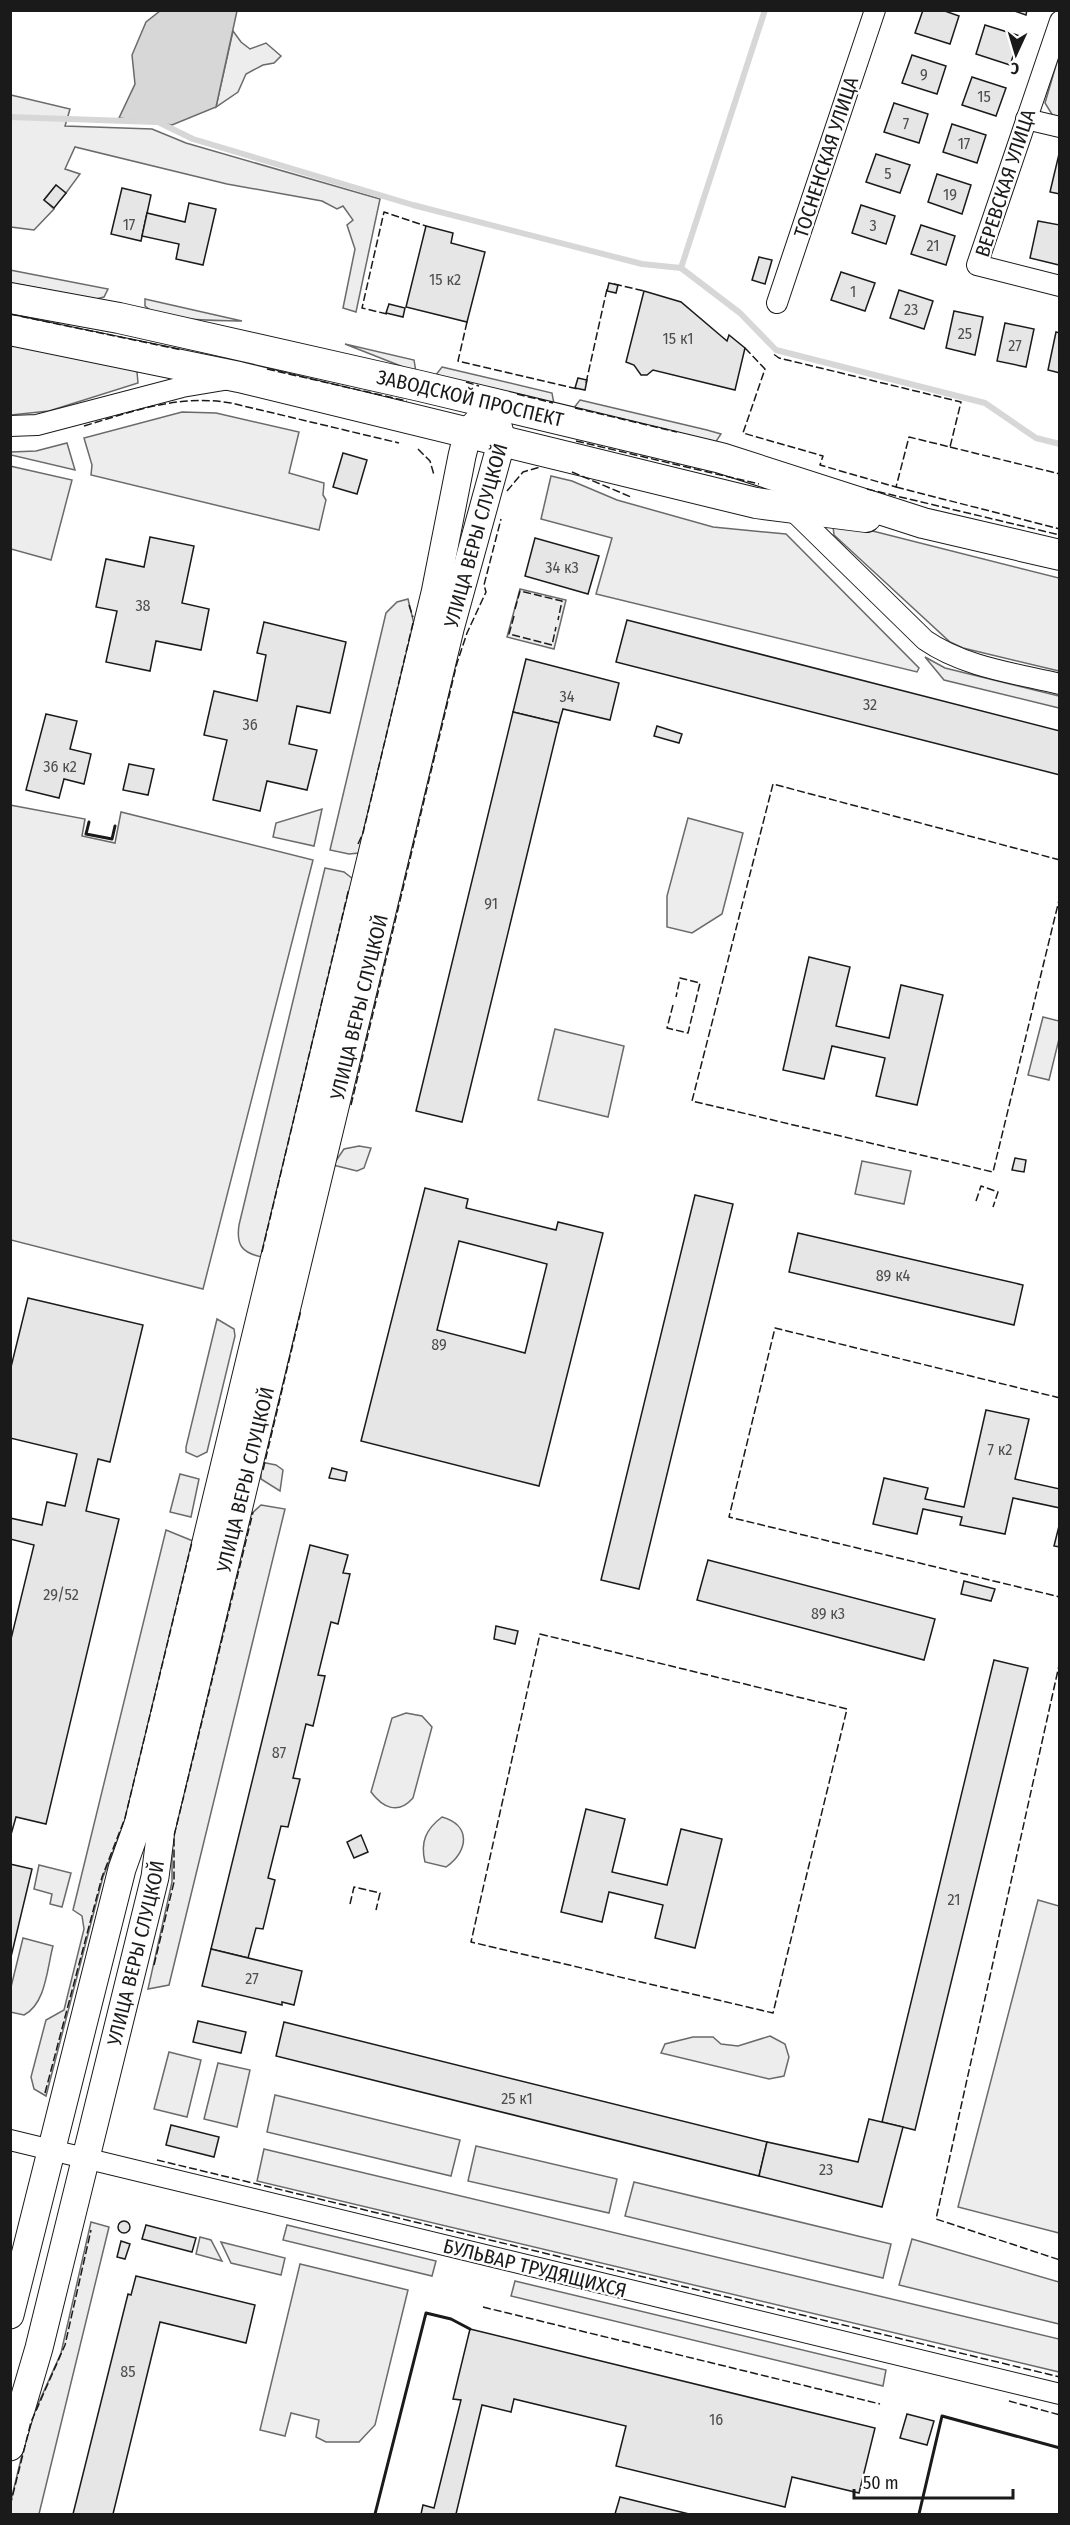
<svg xmlns="http://www.w3.org/2000/svg" width="1070" height="2525" font-family="'Fira Sans Condensed',sans-serif">
<style>
.green{fill:#ededed;stroke:#6a6a6a;stroke-width:1.5}
.water{fill:#d7d7d7;stroke:#6a6a6a;stroke-width:1.5}
.lines{fill:none;stroke-linecap:round;stroke-linejoin:round}
.stream{stroke:#d7d7d7;stroke-width:6}
.building{fill:#e6e6e6;stroke:#1a1a1a;stroke-width:1.5;fill-rule:evenodd}
.street-casing{stroke:#1a1a1a;stroke-width:22}
.secondary-casing{stroke:#1a1a1a;stroke-width:29}
.primary-casing{stroke:#1a1a1a;stroke-width:32}
.street{stroke:#fff;stroke-width:20}
.secondary{stroke:#fff;stroke-width:27}
.primary{stroke:#fff;stroke-width:30}
.fence{stroke:#1a1a1a;stroke-width:1.5;stroke-dasharray:8 3;stroke-linecap:butt}
.wall{stroke:#1a1a1a;stroke-width:3}
.labels{text-anchor:middle;stroke-width:4.5;stroke-linejoin:round;paint-order:stroke}
.number-label{font-size:16px;fill:#4d4d4d}
.street-label{font-size:20px;fill:#1a1a1a;stroke:#fff}
</style>
<rect width="100%" height="100%" fill="#fff"/>
<!-- green -->
<g class="green">
<path d="M233,31l8,11 9,7 16,-6 15,13 -7,7 -11,2 -17,9 -8,18 -22,15z"/>
<path d="M1059,55v63l-6,-2 -8,-13z"/>
<path d="M11,95l59,14 -5,17 87,3 34,14 194,56 -24,113 -13,-4 12,-59 -8,-24 6,-5 -10,-14 -6,3 -15,-8 -95,-17 -152,-37 -10,22 15,5 -14,19 -10,-8 -12,15 10,9 -20,21 -23,-3z"/>
<path d="M10,270l98,19 -4,8 -8,2 -85,-16z"/>
<path d="M145,299l97,22c-22,-1 -81,1 -97,-15z"/>
<path d="M10,344l122,25 5,3 1,11 -89,28 -38,4z"/>
<path d="M345,344l69,16 2,12z"/>
<path d="M442,367l110,26 2,11 -119,-28z"/>
<path d="M580,400l127,30 14,4 -6,9 -142,-34z"/>
<path d="M182,412l34,1 83,19 -10,41 35,10 -1,12 3,5 -7,30 -228,-55 1,-10 -8,-27z"/>
<path d="M67,443l8,27 -64,-15v-3l25,-1z"/>
<path d="M10,466l62,14 -21,80 -40,-11z"/>
<path d="M551,476l21,5 45,19 96,27 73,7 133,134 -2,4 -321,-78 16,-56 -71,-19z"/>
<path d="M841,523l218,55v93l-96,-23 -13,-6 -116,-107 -1,-9z"/>
<path d="M520,589l46,11 -12,49 -47,-12z"/>
<path d="M408,599l6,25 -55,229 -10,1 -19,-4 56,-237 11,-11z"/>
<path d="M925,657l20,11 114,28v12l-115,-28z"/>
<path d="M10,805l75,14 -3,17 33,7 6,-31 192,48 -110,429 -192,-49z"/>
<path d="M322,809l-8,37 -41,-9 3,-14z"/>
<path d="M688,818l55,15 -21,81 -30,19 -25,-6v-31z"/>
<path d="M325,868l19,4 9,7 -91,378c-20,-4 -26,-12 -23,-32z"/>
<path d="M1043,1017l16,4v18l-10,41 -21,-5z"/>
<path d="M555,1029l69,17 -16,71 -70,-17z"/>
<path d="M359,1146l12,2 -7,20 -7,3 -24,-6 11,-16z"/>
<path d="M862,1161l49,10 -7,33 -49,-10z"/>
<path d="M217,1319l17,10 1,7 -28,116 -10,5 -11,-5v-5z"/>
<path d="M261,1462l15,3 7,5 -3,21 -19,-12z"/>
<path d="M180,1474l19,5 -8,38 -21,-5z"/>
<path d="M261,1505l24,4 -116,476 -21,4 24,-107v-45l78,-322z"/>
<path d="M166,1530l27,11 -67,278 -23,58 -57,219 -12,-7 -3,-12 15,-57 18,-10 20,-81 -2,-13 -9,-6z"/>
<path d="M406,1713l16,3 10,11 -19,71c-15,17 -30,10 -42,-6l21,-74z"/>
<path d="M442,1817c29,8 27,34 4,50l-21,-5c-5,-20 1,-33 17,-45z"/>
<path d="M39,1865l32,8 -9,34 -12,-3 2,-10 -18,-5z"/>
<path d="M1038,1900l21,6v327l-101,-26z"/>
<path d="M23,1938l30,8c-6,22 -7,58 -29,69l-14,-3 1,-25z"/>
<path d="M770,2036l15,8 4,13 -5,19 -15,3 -108,-26 4,-9 28,-7h20l8,7 17,2z"/>
<path d="M169,2052l32,8 -14,57 -33,-8z"/>
<path d="M218,2063l32,7 -13,57 -33,-8z"/>
<path d="M275,2095l185,45 -9,36 -184,-44z"/>
<path d="M476,2146l141,33 -8,34 -141,-32z"/>
<path d="M264,2149l795,190v33l-802,-191z"/>
<path d="M634,2182l257,62 -8,34 -258,-62z"/>
<path d="M91,2222l18,5 -70,287h-28v-14l19,-78 31,-69z"/>
<path d="M287,2225l149,36 -4,15 -149,-36z"/>
<path d="M200,2237l11,3 11,21 -26,-7z"/>
<path d="M912,2239l147,43v42l-160,-39z"/>
<path d="M221,2242l64,16 -4,17 -50,-12z"/>
<path d="M300,2264l108,26 -33,135 -16,17h-33l-10,-5 3,-17 -28,-7 -6,23 -25,-6z"/>
<path d="M515,2281l371,89 -3,16 -372,-90z"/>
</g>
<!-- water -->
<path class="water" d="M160,11h77l-21,96 -44,18 -53,-7 16,-34 -3,-29 14,-33z"/>
<g class="lines">
<!-- stream -->
<g class="stream">
<path d="M10,117l146,5"/>
<path d="M158,122l35,17 220,66 229,59 39,4 59,45 36,37 209,53 51,35 24,6"/>
<path d="M681,268l84,-258"/>
</g>
</g>
<!-- building -->
<g class="building">
<path d="M923,10h19l17,6 -9,28 -35,-11z"/>
<path d="M1012,10h15l-1,5z"/>
<path d="M985,25l35,11 -10,29 -34,-11z"/>
<path d="M912,55l34,11 -9,28 -35,-11z"/>
<path d="M972,77l34,11 -10,28 -34,-11z"/>
<path d="M894,103l34,11 -9,29 -35,-11z"/>
<path d="M952,124l34,11 -9,28 -34,-11z"/>
<path d="M876,154l34,11 -10,28 -34,-11z"/>
<path d="M1059,154h1v40l-10,-2z"/>
<path d="M937,174l34,11 -9,29 -34,-12z"/>
<path d="M56,185l10,8 -12,15 -10,-8z"/>
<path d="M122,188l29,7 -10,46 -30,-7z"/>
<path d="M189,203l27,6 -13,56 -27,-6 3,-15 -37,-8 5,-23 38,9z"/>
<path d="M861,205l34,11 -9,28 -34,-11z"/>
<path d="M1038,221l22,4 -1,40 -29,-7z"/>
<path d="M921,225l34,11 -9,29 -35,-11z"/>
<path d="M426,226l27,7 -2,10 34,9 -18,70 -61,-15z"/>
<path d="M759,257l13,3 -7,24 -13,-4z"/>
<path d="M841,272l34,11 -10,28 -34,-11z"/>
<path d="M609,283l9,2 -2,8 -9,-2z"/>
<path d="M899,290l34,11 -9,28 -34,-11z"/>
<path d="M644,291l37,11 46,39 2,-6 16,13 -10,42 -82,-20 -6,5h-6l-7,-10 -8,-3z"/>
<path d="M389,304l16,4 -2,9 -17,-4z"/>
<path d="M954,311l29,6 -8,38 -29,-7z"/>
<path d="M1005,323l29,6 -8,38 -29,-6z"/>
<path d="M1056,332l4,1v40l-12,-3z"/>
<path d="M578,378l9,2 -2,10 -10,-2z"/>
<path d="M343,453l24,7 -10,34 -24,-7z"/>
<path d="M150,537l44,9 -12,57 27,6 -8,41 -45,-9 -6,30 -44,-9 11,-51 -21,-4 10,-48 38,8z"/>
<path d="M535,538l64,18 -11,38 -63,-18z"/>
<path d="M627,620l433,111v44l-444,-113z"/>
<path d="M264,622l82,20 -16,71 -33,-7 -8,38 28,6 -10,40 -40,-9 -7,30 -47,-11 14,-60 -23,-5 10,-44 43,10 9,-46 -9,-2z"/>
<path d="M526,659l93,24 -9,37 -47,-11 -4,14 -46,-11z"/>
<path d="M513,712l46,11 -97,399 -46,-11z"/>
<path d="M46,714l31,7 -7,28 21,5 -7,30 -20,-5 -5,19 -33,-8z"/>
<path d="M657,726l25,8 -3,9 -25,-7z"/>
<path d="M129,764l25,5 -6,26 -25,-5z"/>
<path d="M809,957l41,10 -14,59 53,12 12,-53 42,10 -26,110 -41,-9 9,-38 -53,-12 -8,33 -41,-9z"/>
<path d="M1015,1158l11,2 -2,12 -12,-2z"/>
<path d="M425,1188l43,11 -2,9 90,22 2,-8 45,11 -64,253 -178,-45zM459,1241l88,23 -22,89 -88,-23z"/>
<path d="M695,1195l38,9 -94,385 -38,-9z"/>
<path d="M798,1233l225,52 -9,40 -225,-53z"/>
<path d="M28,1298l115,27 -33,137 -12,-3 -12,52 33,8 -73,305 -30,-7 -6,21v-195l24,-98 -24,-6v-21l32,7 5,-23 18,4 12,-52 -67,-16v-67z"/>
<path d="M986,1410l43,9 -14,60 45,10v19l-47,-10 -8,36 -45,-9 2,-8 -39,-8 -6,25 -44,-10 11,-46 44,10 -3,11 39,8z"/>
<path d="M332,1468l15,4 -2,9 -16,-3z"/>
<path d="M1060,1522v25l-6,-1z"/>
<path d="M310,1545l38,10 -5,18 7,1 -12,50 -7,-2 -13,53 7,1 -12,50 -7,-2 -13,54 7,1 -12,48 -7,-1 -13,52 7,2 -12,49 -7,-1 -8,30 -37,-9z"/>
<path d="M708,1560l227,59 -11,41 -227,-60z"/>
<path d="M964,1581l31,8 -4,12 -30,-7z"/>
<path d="M496,1626l22,5 -3,13 -21,-5z"/>
<path d="M994,1660l34,8 -113,462 -33,-8z"/>
<path d="M586,1809l39,10 -13,53 55,13 14,-56 41,10 -27,109 -40,-10 8,-33 -54,-13 -7,30 -41,-10z"/>
<path d="M361,1835l7,17 -14,6 -7,-16z"/>
<path d="M10,1864l22,5 -22,92z"/>
<path d="M211,1949l91,22 -8,34 -12,-3v3l-80,-19z"/>
<path d="M198,2021l48,11 -5,21 -48,-11z"/>
<path d="M284,2022l483,120 -8,34 -483,-120z"/>
<path d="M869,2119l34,8 -21,80 -123,-31 8,-34 91,20z"/>
<path d="M171,2125l48,12 -5,20 -48,-12z"/>
<circle cx="124" cy="2227" r="6"/>
<path d="M146,2225l50,13 -4,14 -50,-13z"/>
<path d="M121,2241l9,3 -5,15 -8,-2z"/>
<path d="M136,2276l119,29 -9,38 -86,-21 -47,192h-40l55,-220 3,1z"/>
<path d="M470,2329l405,99 -16,65 -67,-16 -7,30 -169,-41 10,-40 -112,-27 -3,13 -29,-7 -26,109h3h-38l2,-9 11,3 27,-108 -8,-1z"/>
<path d="M907,2414l27,7 -7,24 -27,-7z"/>
<path d="M620,2497l69,17h-74z"/>
</g>
<g class="lines">
<!-- street casing -->
<g class="street-casing">
<g id="street">
<path d="M1060,21l-83,244 83,21"/>
<path d="M1026,119l34,8"/>
<path d="M777,303l98,-293"/>
<path d="M10,426l27,-1 145,-38 42,-7"/>
<path d="M790,508l135,132c39,27 89,33 135,44"/>
<path d="M10,2140l1050,254"/>
</g>
</g>
<!-- secondary casing -->
<g class="secondary-casing">
<g id="secondary">
<path d="M10,2315l112,-446 16,-45 297,-1231 27,-137 6,-24 13,-14"/>
<path id="s1" d="M10,2447l29,-99 116,-471 6,-47 289,-1201 52,-189 -10,-35"/>
</g>
</g>
<!-- primary casing -->
<g class="primary-casing">
<g id="primary">
<path id="s2" d="M10,298l109,20 301,68 301,72 202,65 137,32"/>
<path d="M10,330l229,47 517,126 110,14"/>
</g>
</g>
<!-- street -->
<use href="#street" class="street"/>
<!-- secondary -->
<use href="#secondary" class="secondary"/>
<!-- primary -->
<use href="#primary" class="primary"/>
<!-- fence -->
<g class="fence">
<path d="M614,284l30,7"/>
<path d="M10,314l172,36"/>
<path d="M387,314l-25,-6 22,-96 42,14"/>
<path d="M467,322l-9,39 120,28"/>
<path d="M745,348l20,21 -22,64 80,23 -3,9 76,22 13,-50 41,10 11,-45 -182,-44 -7,-5"/>
<path d="M267,369l140,32"/>
<path d="M466,382l13,4"/>
<path d="M586,383l21,-94"/>
<path d="M517,394l36,9"/>
<path d="M575,408l102,24"/>
<path d="M84,426c50,-15 95,-32 147,-23l168,40"/>
<path d="M576,441l183,43"/>
<path d="M950,447l110,27"/>
<path d="M418,449l12,12 4,14"/>
<path d="M572,472l59,25"/>
<path d="M896,487l164,42"/>
<path d="M867,489l193,46"/>
<path d="M507,491l16,-19 17,-5"/>
<path d="M409,605l4,12"/>
<path d="M515,609l5,-18 42,10 -4,19"/>
<path d="M514,616l-5,18 43,11 4,-18"/>
<path d="M358,844l5,-11 50,-210"/>
<path d="M1060,860l-287,-76 -81,317 301,71 67,-276"/>
<path d="M673,1005l-6,23 21,5 12,-50 -20,-5 -4,19"/>
<path d="M351,1105l106,-442 10,-30 19,-41 -2,-7 17,-66"/>
<path d="M976,1201l5,-15 17,6 -5,15"/>
<path d="M262,1252l87,-364"/>
<path d="M1060,1398l-285,-70 -46,189 331,80"/>
<path d="M263,1470l38,-160"/>
<path d="M540,1634l307,75 -74,304 -302,-71z"/>
<path d="M1060,1661l-124,558 124,41"/>
<path d="M350,1904l4,-17 26,6 -4,17"/>
<path d="M154,1965l20,-83v-46l79,-324"/>
<path d="M45,2093l57,-216 23,-59 67,-276"/>
<path d="M157,2160l903,217"/>
<path d="M483,2307l397,97"/>
<path d="M1009,2401l51,14"/>
<path d="M10,2506l21,-84 34,-77 26,-115"/>
</g>
<!-- wall -->
<g class="wall">
<path d="M89,822l-3,12 26,5 3,-13"/>
<path d="M375,2514l51,-201 25,6 19,10"/>
<path d="M919,2514l23,-98 118,32"/>
</g>
</g>
<g class="labels">
<!-- number labels -->
<g class="number-label">
<text x="924" y="80">9</text>
<text x="984" y="102">15</text>
<text x="906" y="129">7</text>
<text x="964" y="149">17</text>
<text x="888" y="179">5</text>
<text x="950" y="200">19</text>
<text x="129" y="230">17</text>
<text x="873" y="231">3</text>
<text x="933" y="251">21</text>
<text x="445" y="285">15 к2</text>
<text x="853" y="297">1</text>
<text x="911" y="315">23</text>
<text x="965" y="339">25</text>
<text x="678" y="344">15 к1</text>
<text x="1015" y="351">27</text>
<text x="562" y="573">34 к3</text>
<text x="143" y="611">38</text>
<text x="567" y="702">34</text>
<text x="870" y="710">32</text>
<text x="250" y="730">36</text>
<text x="60" y="772">36 к2</text>
<text x="491" y="909">91</text>
<text x="893" y="1281">89 к4</text>
<text x="439" y="1350">89</text>
<text x="1000" y="1455">7 к2</text>
<text x="61" y="1600">29/52</text>
<text x="828" y="1619">89 к3</text>
<text x="279" y="1758">87</text>
<text x="954" y="1905">21</text>
<text x="252" y="1984">27</text>
<text x="517" y="2104">25 к1</text>
<text x="826" y="2175">23</text>
<text x="128" y="2377">85</text>
<text x="716" y="2425">16</text>
</g>
<!-- street labels -->
<g class="street-label">
<text transform="translate(826 157) rotate(-72)" y="7">ТОСНЕНСКАЯ УЛИЦА</text>
<text transform="translate(1005 183) rotate(-72)" y="7">ВЕРЕВСКАЯ УЛИЦА</text>
<text dy="7" stroke="none"><textPath href="#s2" startOffset="471">ЗАВОДСКОЙ ПРОСПЕКТ</textPath></text>
<text dy="7" stroke="none"><textPath href="#s1" startOffset="1968">УЛИЦА ВЕРЫ СЛУЦКОЙ</textPath></text>
<text dy="7" stroke="none"><textPath href="#s1" startOffset="1482">УЛИЦА ВЕРЫ СЛУЦКОЙ</textPath></text>
<text dy="7" stroke="none"><textPath href="#s1" startOffset="996">УЛИЦА ВЕРЫ СЛУЦКОЙ</textPath></text>
<text dy="7" stroke="none"><textPath href="#s1" startOffset="510">УЛИЦА ВЕРЫ СЛУЦКОЙ</textPath></text>
<text transform="translate(535 2268) rotate(14)" y="7">БУЛЬВАР ТРУДЯЩИХСЯ</text>
</g>
</g>
<!-- border -->
<rect width="1070" height="2525" fill="none" stroke="#1a1a1a" stroke-width="24"/>
<!-- north arrow -->
<g transform="translate(1016 54) rotate(184)" stroke="#ffffff" stroke-width="4.5" paint-order="stroke">
<path d="M0-4.5L10 22L0 15L-10 22Z" fill="#1a1a1a"/>
<text y="-9" font-size="16" font-weight="bold" text-anchor="middle" fill="#1a1a1a">С</text>
</g>
<!-- scale -->
<path d="M854 2489v9h159v-9" fill="none" stroke="#1a1a1a" stroke-width="3"/>
<text x="863" y="2489" font-size="18" fill="#1a1a1a" stroke="#ffffff" stroke-width="4.5" paint-order="stroke">50 m</text>
</svg>
